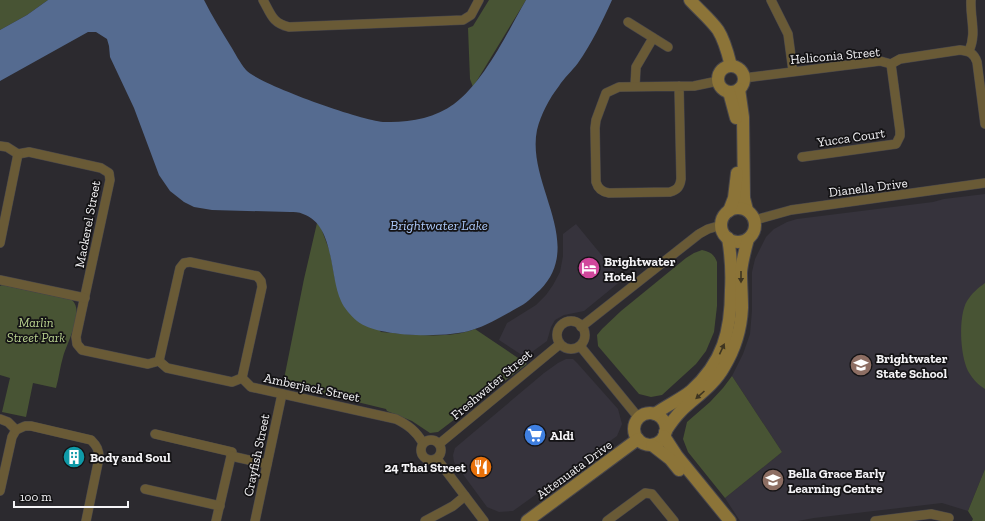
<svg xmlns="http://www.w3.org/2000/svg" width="985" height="521" font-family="'Zilla Slab',serif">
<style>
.built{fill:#36333c}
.green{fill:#485434}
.water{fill:#556b90}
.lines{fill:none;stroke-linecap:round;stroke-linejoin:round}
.street-casing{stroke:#48464b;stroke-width:10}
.secondary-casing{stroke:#48464b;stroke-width:14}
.street{stroke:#695a36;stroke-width:9}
.secondary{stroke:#8c7438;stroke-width:12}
.oneway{fill:#3e3521}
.labels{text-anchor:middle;stroke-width:3.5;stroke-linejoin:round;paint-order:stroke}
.street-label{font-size:13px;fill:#f5f4f7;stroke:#141315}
.poi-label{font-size:13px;font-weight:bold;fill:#f5f4f7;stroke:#141315;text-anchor:start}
.park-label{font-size:13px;font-style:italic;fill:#bad38f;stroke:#141315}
.water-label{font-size:14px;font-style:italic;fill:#abc8f8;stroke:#141315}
</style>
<rect width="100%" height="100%" fill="#2c2a2f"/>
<!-- built -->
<g class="built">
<path d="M985,194v275l-17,42 -26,-8 -128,15 -16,3h-58l-15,-23 57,-46 -50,-76 11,-22 7,-20 2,-24v-38l3,-13 11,-22 8,-8 13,-7 10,-3 136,-17 11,-3z"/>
<path d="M576,224l46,56 -38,31 -20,4 -9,5 -4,7 -4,14 -22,16 -26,-17 8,-17 29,-18 10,-10 7,-10 7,-13 3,-16v-22z"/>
<path d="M566,359h7l5,5 40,45 4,15 -5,12 -104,75 -14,1 -12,-5 -33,-45 -1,-7 2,-7 89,-75 14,-10z"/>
</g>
<!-- green -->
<g class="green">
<path d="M0,0h48l-21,15 -27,15z"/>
<path d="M489,0h37l-53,87 -3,-8 -2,-51 5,-2z"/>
<path d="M317,223l4,5 9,24 5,27 46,53c29,2 66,8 94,-3l52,35 -89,68 -8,1 -18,-12 -25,-10 -1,-2 -103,-25 21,-105z"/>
<path d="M702,250c8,2 12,4 15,12v44l-3,26 -8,19 -10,13 -34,31 -11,2 -12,-3 -41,-48 -1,-11 5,-6 19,-18 65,-53 8,-5z"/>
<path d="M985,283v106c-7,-4 -13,-11 -17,-18 -8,-16 -10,-55 -1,-70 5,-8 11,-13 18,-18z"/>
<path d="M2,285l70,15c13,12 -5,42 -9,57 -3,10 -4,20 -7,31l-23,-5 -7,34 -24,-5 8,-34 -10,-3v-89z"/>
<path d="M732,376l50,76 -57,46 -37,-46 -5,-13 4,-17 23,-20 13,-14z"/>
<path d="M985,469v52h-13l1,-2 -5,-8z"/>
</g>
<!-- water -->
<path class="water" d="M48,0h156c8,16 17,30 26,45 5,8 10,18 16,25 12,14 119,52 139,52 23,1 50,-4 69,-18 30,-22 53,-71 72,-104h86c-10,22 -20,43 -34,63 -6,8 -14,15 -19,23 -10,13 -18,28 -22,44 -11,54 49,113 3,160 -8,7 -14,14 -23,18 -14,8 -29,17 -45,22 -24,8 -95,8 -115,-9 -6,-5 -13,-13 -16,-20 -12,-26 -6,-76 -38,-87 -4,-2 -9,-2 -13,-2l-78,-2 -18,-3 -10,-5 -14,-11 -11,-16 -25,-67 -24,-51 -1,-11 -2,-7 -11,-7h-8l-88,49v-51l27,-15z"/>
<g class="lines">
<!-- street casing -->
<g class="street-casing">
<g id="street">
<path d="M263,0c8,14 9,23 26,27l174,-7 8,-5 8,-15"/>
<path d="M771,0l17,34 5,37"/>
<path d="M628,22l40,25"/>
<path d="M969,51c8,-18 1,-32 2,-51"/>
<path d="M744,78l136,-17 11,3 9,-5 60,-9c9,1 14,3 17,12l8,62"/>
<path d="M635,86l1,-19 17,-29"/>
<path d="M679,86l2,93c-1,8 -4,11 -11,13l-61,1c-7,-1 -11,-4 -13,-11l-1,-54 1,-8 10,-27 13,-6 75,-1 24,-5"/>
<path d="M0,146l7,1 11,7 11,-2 72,16 8,5 1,7 -34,157 1,7 5,6 66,14 11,-3 8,7 65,14 10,-4 9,9 145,32c12,6 20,12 27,24"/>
<path d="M802,157l94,-13 4,-8v-5l-9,-67"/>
<path d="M755,220l36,-10 194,-27"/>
<path d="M0,243l18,-89"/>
<path d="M0,280l85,18"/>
<circle cx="571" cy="335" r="14"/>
<path d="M581,327l118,-93 9,-5 14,-4"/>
<path d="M580,346l58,71"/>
<path d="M159,361l21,-93 4,-5 6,-1 67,14 4,5 1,6 -20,91"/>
<path d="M0,419l8,3 8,8 -4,7 -12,54"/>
<path d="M16,430l9,-4h6l60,14c6,6 8,10 8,18l-13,63"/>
<path d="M155,434l77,18 -16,69"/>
<circle cx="431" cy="450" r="10"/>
<path d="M439,444l121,-100"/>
<path d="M231,456l36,8"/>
<path d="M437,459l47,62"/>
<path d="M145,489l75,17"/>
<path d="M255,521l27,-127"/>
<path d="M425,521l28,-15 12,-10"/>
<path d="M607,521l38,-28 7,1 22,27"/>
<path d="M875,521l56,-7 18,4"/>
</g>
</g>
<!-- secondary casing -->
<g class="secondary-casing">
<g id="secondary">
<path d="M690,0c9,10 20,19 28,30 7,11 10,24 13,36"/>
<circle cx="731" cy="79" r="13"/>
<path d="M739,89l4,28 1,81 3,12"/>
<path d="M729,92l7,26"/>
<circle cx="738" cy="225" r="17"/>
<path d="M729,211l5,-13 3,-25"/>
<circle cx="650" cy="429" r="16"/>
<path d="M655,414c12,-9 25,-14 36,-23 32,-29 40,-60 40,-101 1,-18 0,-34 -3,-52"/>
<path d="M665,432c5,-8 10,-15 17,-22 15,-14 32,-25 42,-43 11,-18 17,-38 18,-59 0,-12 -1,-24 -1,-36 1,-11 4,-22 7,-33"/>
<path d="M664,436l13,20 53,65"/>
<path d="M652,445l18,14 9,11"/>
<path d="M527,521l111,-82"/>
</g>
</g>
<!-- street -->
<use href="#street" class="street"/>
<!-- secondary -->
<use href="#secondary" class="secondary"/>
</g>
<!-- one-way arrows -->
<defs><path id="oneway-solid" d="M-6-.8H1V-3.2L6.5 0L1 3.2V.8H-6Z"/></defs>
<g class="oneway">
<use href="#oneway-solid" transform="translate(741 277) rotate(90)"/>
<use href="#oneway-solid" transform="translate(722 349) rotate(-65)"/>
<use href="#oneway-solid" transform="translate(700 395) rotate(138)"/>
</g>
<!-- icons -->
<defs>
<g id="hotel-disc" transform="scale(1.15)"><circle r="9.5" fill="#d1479c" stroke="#141315"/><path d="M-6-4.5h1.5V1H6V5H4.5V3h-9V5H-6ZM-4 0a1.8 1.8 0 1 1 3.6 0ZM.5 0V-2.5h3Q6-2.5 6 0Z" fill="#fff"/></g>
<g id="school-disc" transform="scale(1.15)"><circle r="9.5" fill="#8d6e63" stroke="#141315"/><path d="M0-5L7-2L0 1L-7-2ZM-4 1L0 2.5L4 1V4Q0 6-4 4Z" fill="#fff"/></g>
<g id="supermarket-disc" transform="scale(1.15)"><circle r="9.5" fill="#3f7fe0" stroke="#141315"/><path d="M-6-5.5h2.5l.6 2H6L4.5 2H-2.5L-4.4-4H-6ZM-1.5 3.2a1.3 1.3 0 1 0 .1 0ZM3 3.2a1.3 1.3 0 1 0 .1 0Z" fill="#fff"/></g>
<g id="building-disc" transform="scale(1.15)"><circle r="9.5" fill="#0f9aa8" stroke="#141315"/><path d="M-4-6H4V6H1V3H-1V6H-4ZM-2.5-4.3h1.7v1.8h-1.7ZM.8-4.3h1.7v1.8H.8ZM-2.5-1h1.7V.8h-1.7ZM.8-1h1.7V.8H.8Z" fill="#fff"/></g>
<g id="restaurant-disc" transform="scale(1.15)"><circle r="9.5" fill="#e8710a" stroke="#141315"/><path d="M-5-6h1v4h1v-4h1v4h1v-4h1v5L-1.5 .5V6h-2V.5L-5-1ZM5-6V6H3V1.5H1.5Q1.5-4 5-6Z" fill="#fff"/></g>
</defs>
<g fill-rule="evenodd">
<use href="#hotel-disc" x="589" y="268"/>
<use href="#school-disc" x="861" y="365"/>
<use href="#supermarket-disc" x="535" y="435"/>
<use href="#building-disc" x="74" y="457"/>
<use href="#restaurant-disc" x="481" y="467"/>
<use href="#school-disc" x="773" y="480"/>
</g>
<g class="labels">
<!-- street labels -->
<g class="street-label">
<text transform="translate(835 55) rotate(-5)" y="5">Heliconia Street</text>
<text transform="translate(851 137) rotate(-8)" y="5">Yucca Court</text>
<text transform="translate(868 187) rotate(-7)" y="5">Dianella Drive</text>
<text transform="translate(87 224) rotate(-79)" y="5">Mackerel Street</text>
<text transform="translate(491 384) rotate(-40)" y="5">Freshwater Street</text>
<text transform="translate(312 387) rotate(12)" y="5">Amberjack Street</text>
<text transform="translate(256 455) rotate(-78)" y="5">Crayfish Street</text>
<text transform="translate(574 469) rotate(-36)" y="5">Attenuata Drive</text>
</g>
<!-- poi labels -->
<g class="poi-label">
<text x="604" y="266">Brightwater<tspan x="604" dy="15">Hotel</tspan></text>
<text x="876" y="363">Brightwater<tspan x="876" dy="15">State School</tspan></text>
<text x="550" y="440">Aldi</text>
<text x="90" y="462">Body and Soul</text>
<text x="466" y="472" text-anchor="end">24 Thai Street</text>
<text x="788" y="478">Bella Grace Early<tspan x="788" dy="15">Learning Centre</tspan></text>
</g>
<!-- park labels -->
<g class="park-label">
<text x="36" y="327">Marlin<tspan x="36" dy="15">Street Park</tspan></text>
</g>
<!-- water labels -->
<g class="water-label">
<text x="439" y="230">Brightwater Lake</text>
</g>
</g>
<!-- scale -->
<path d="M14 501v6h114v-6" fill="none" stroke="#f5f4f7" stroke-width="2"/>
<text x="20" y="501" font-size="12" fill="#f5f4f7" stroke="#141315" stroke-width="3" paint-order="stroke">100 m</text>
</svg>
